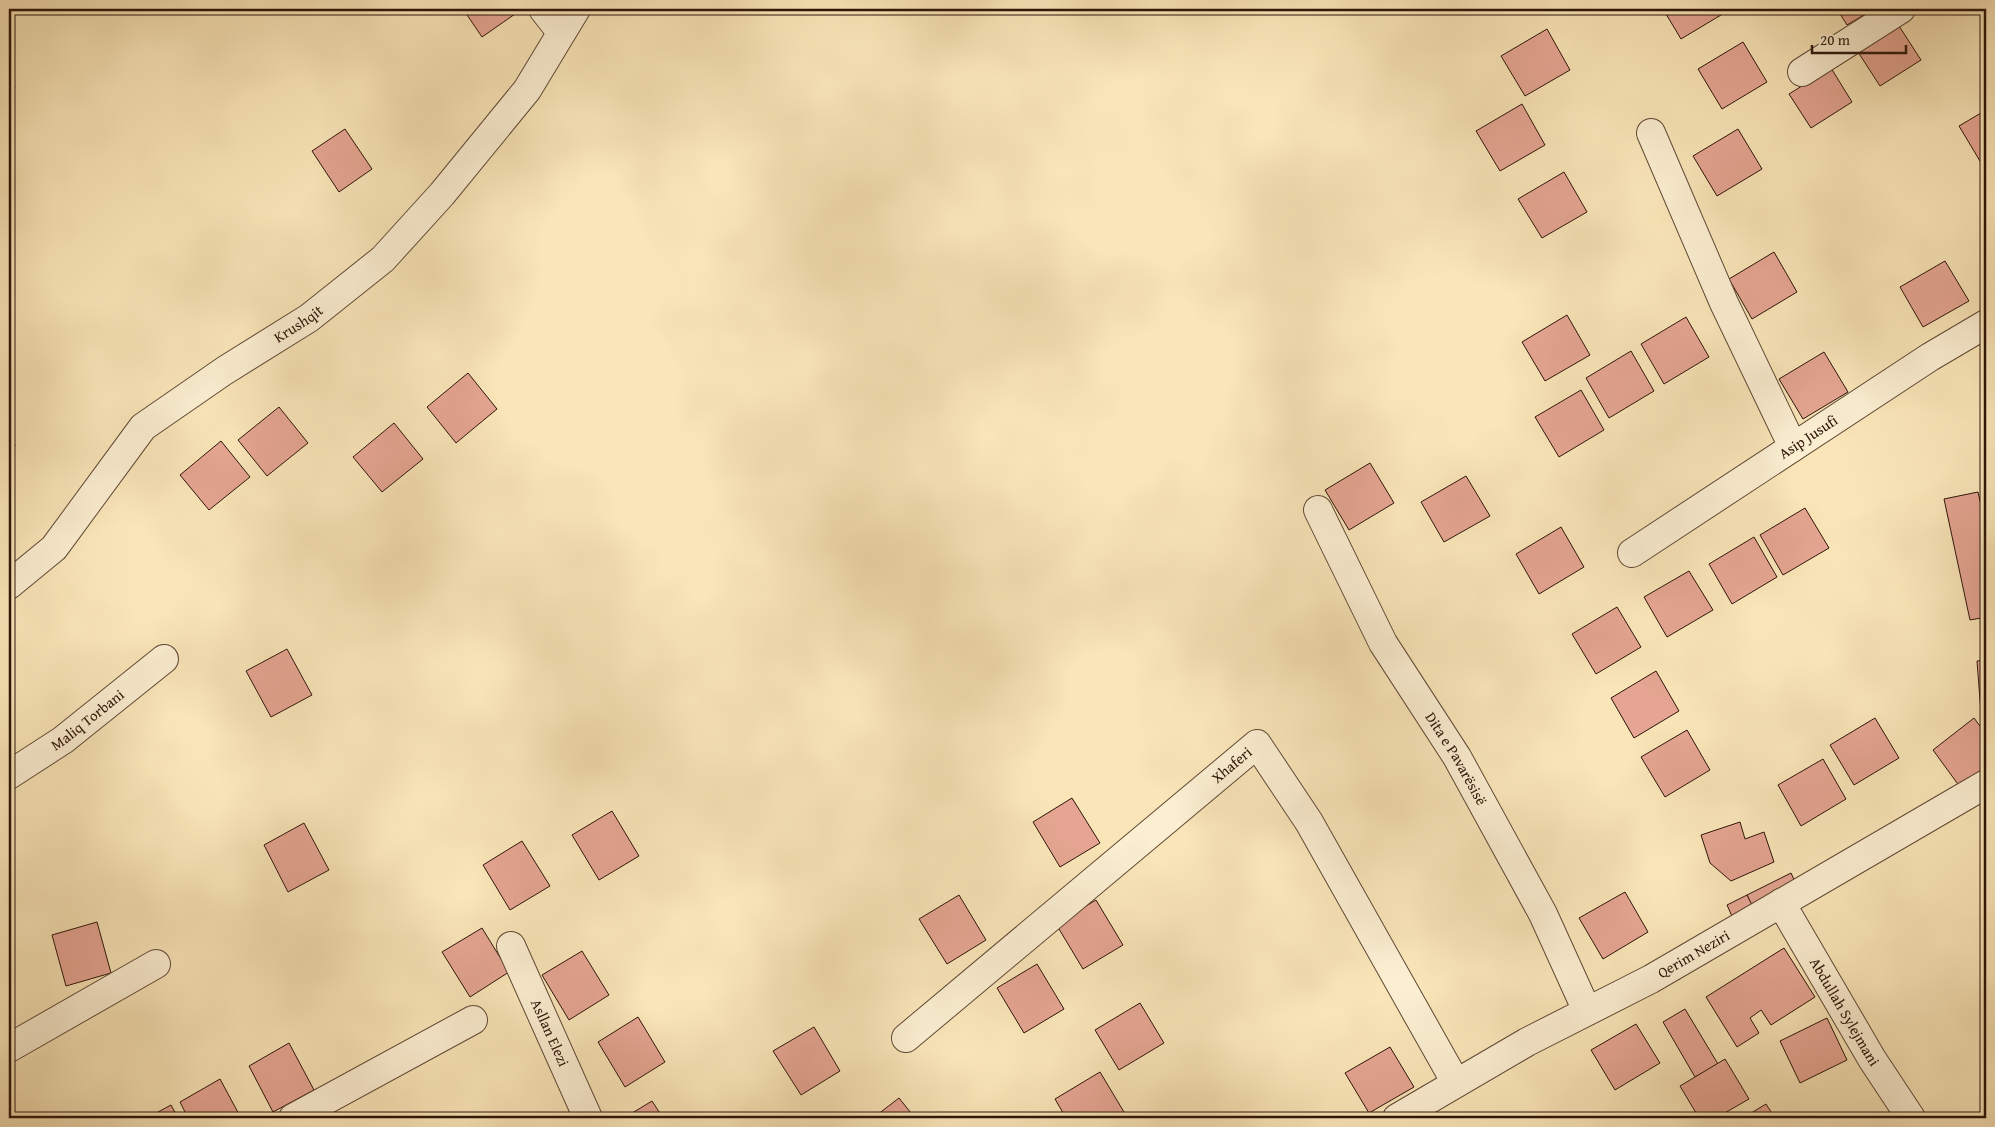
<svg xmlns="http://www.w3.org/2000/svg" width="1995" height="1127" font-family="'Gentium Book Plus',serif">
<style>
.building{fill:#e5a592;stroke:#2d1509}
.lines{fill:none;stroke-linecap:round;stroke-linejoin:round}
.street-casing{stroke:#604935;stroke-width:30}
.street{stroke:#fbeed1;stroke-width:28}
.labels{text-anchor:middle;stroke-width:4;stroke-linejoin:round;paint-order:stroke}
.street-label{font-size:15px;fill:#2d1509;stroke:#fbeed1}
</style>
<rect width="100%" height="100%" fill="#f9e5b8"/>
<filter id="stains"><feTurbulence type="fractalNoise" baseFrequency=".004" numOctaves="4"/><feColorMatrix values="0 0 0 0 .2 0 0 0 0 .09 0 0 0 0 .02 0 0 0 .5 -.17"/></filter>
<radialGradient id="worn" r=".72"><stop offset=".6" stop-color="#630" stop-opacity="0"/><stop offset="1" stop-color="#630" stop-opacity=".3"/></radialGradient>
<!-- building -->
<g class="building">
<path d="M463,9h49l3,5 -33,23z"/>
<path d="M1663,9h61l2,3 -45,27z"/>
<path d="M1837,9h37l-27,16z"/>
<path d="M1899,26l22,34 -41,26 -22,-34z"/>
<path d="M1547,29l23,41 -45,26 -24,-40z"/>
<path d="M1743,42l24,40 -45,27 -24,-40z"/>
<path d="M1831,68l21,34 -41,26 -22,-34z"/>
<path d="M9,73l6,15 -6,3z"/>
<path d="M1522,104l23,41 -45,26 -24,-40z"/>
<path d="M1986,110v54l-3,2 -24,-40z"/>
<path d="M345,129l27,40 -33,23 -27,-41z"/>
<path d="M1738,129l24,40 -45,27 -24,-40z"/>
<path d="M1564,172l23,40 -45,26 -24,-39z"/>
<path d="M1774,252l23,40 -45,27 -23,-40z"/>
<path d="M1945,261l24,40 -46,26 -23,-40z"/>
<path d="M1567,315l23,40 -45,26 -23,-39z"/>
<path d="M1686,317l23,40 -45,27 -23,-40z"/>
<path d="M1631,351l23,40 -45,27 -23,-40z"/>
<path d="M1824,352l24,40 -45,27 -24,-40z"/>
<path d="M468,373l29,36 -41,34 -29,-36z"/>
<path d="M1581,390l23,40 -45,27 -24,-40z"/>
<path d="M279,407l29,36 -41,33 -29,-36z"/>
<path d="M9,422l6,24 -6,2z"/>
<path d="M394,423l29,36 -41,33 -29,-35z"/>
<path d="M221,441l29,36 -41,33 -29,-35z"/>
<path d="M1370,463l24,40 -45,27 -24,-40z"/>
<path d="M1466,476l24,40 -46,26 -23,-40z"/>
<path d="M1978,492l8,36v89l-16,3 -26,-121z"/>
<path d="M1805,508l24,40 -46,27 -23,-40z"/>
<path d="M1561,527l23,40 -45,27 -23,-40z"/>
<path d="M1754,537l23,40 -45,27 -23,-40z"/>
<path d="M1689,571l24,39 -46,27 -23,-40z"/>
<path d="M1617,607l24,40 -45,27 -24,-40z"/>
<path d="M287,649l25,46 -41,22 -25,-46z"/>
<path d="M1986,660v53h-5l-4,-52z"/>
<path d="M1656,671l23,40 -45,27 -23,-40z"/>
<path d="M1875,718l24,40 -45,27 -24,-40z"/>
<path d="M1974,718l12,16v33l-26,20 -27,-37z"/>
<path d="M1687,730l23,40 -45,27 -24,-40z"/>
<path d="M1823,759l23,40 -45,27 -23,-41z"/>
<path d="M1072,798l28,45 -40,24 -27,-45z"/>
<path d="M612,811l27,45 -40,24 -27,-45z"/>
<path d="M1740,822l5,17 19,-7 10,30 -43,19 -21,-18 -9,-28z"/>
<path d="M304,823l25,47 -41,22 -24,-47z"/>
<path d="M522,841l28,45 -40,24 -27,-45z"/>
<path d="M1791,873l6,13 -44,23 -6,-14z"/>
<path d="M1625,892l23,40 -45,27 -24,-41z"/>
<path d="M959,895l27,45 -39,24 -28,-45z"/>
<path d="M1747,895l9,18 -21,10 -8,-18z"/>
<path d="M1096,900l27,45 -40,24 -27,-45z"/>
<path d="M97,922l14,51 -45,13 -14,-51z"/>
<path d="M482,928l27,44 -39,25 -28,-45z"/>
<path d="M1784,948l31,49 -44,28 -10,-15 -11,8 9,15 -22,14 -31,-50z"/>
<path d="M582,951l27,44 -40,25 -27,-45z"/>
<path d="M1037,964l27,45 -40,24 -27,-45z"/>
<path d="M1140,1003l24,40 -45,27 -24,-40z"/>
<path d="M1685,1009l33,55 -23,13 -32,-55z"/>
<path d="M638,1017l27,45 -40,25 -27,-45z"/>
<path d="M1827,1018l20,42 -47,23 -20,-42z"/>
<path d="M1636,1024l24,39 -45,27 -24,-40z"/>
<path d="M814,1027l26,44 -39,24 -28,-44z"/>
<path d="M289,1043l25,47 -41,22 -24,-46z"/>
<path d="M1390,1047l24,40 -45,26 -24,-40z"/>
<path d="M1725,1059l24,40 -33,19h-17l-19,-32z"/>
<path d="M1100,1072l24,40 -10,6h-48l-11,-19z"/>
<path d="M220,1079l21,39h-53l-8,-16z"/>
<path d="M899,1098l16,20h-42z"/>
<path d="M652,1101l11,17h-39z"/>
<path d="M1766,1104l9,14h-32z"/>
<path d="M171,1105l7,13h-31z"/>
</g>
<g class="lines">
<!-- street casing -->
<g class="street-casing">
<g id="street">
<path d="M543,9l18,23"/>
<path d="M1802,72l99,-63"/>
<path d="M1651,133l73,170 69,144"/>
<path id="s1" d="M1318,510l65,133 74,114 86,157 44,97"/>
<path id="s2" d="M1632,553l298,-196 56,-33"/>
<path id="s3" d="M9,585l45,-37 89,-121 81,-56 85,-53 74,-59 59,-65 85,-104 49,-81"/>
<path id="s4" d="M9,775l54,-35 101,-81"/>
<path id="s5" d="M1781,903l91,156 39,59"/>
<path id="s6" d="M511,946l77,172"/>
<path id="s7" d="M906,1038l351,-294 52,78 147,261"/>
<path d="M9,1048l147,-84"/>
<path d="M293,1118l180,-98"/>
<path id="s8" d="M1397,1118l130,-76 124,-63 335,-195"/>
</g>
</g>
<!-- street -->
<use href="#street" class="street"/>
</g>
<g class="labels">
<!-- street labels -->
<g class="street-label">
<text dy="5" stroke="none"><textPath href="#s3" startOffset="395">Krushqit</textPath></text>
<text dy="5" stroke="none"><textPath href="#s2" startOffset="211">Asip Jusufi</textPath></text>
<text dy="5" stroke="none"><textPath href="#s4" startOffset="96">Maliq Torbani</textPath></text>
<text dy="5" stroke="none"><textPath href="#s1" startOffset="285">Dita e Pavarësisë</textPath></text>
<text dy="5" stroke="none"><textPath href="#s7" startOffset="425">Xhaferi</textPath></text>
<text dy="5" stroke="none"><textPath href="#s8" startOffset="339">Qerim Neziri</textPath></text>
<text dy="5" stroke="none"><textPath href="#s5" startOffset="126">Abdullah Sylejmani</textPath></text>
<text dy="5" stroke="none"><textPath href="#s6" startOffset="95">Asllan Elezi</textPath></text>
</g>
</g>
<!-- margin -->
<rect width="1995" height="1127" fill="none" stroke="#f9e5b8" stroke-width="30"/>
<rect x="10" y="10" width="1975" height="1107" fill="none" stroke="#2d1509" stroke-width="2.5"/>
<rect x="15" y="15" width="1965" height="1097" fill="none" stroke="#2d1509"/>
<!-- scale -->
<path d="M1812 45v8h94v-8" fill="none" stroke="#2d1509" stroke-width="2.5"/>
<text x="1820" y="45" font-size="15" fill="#2d1509" stroke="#fbeed1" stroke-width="4" paint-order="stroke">20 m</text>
<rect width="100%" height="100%" filter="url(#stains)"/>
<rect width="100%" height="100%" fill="url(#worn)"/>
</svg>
